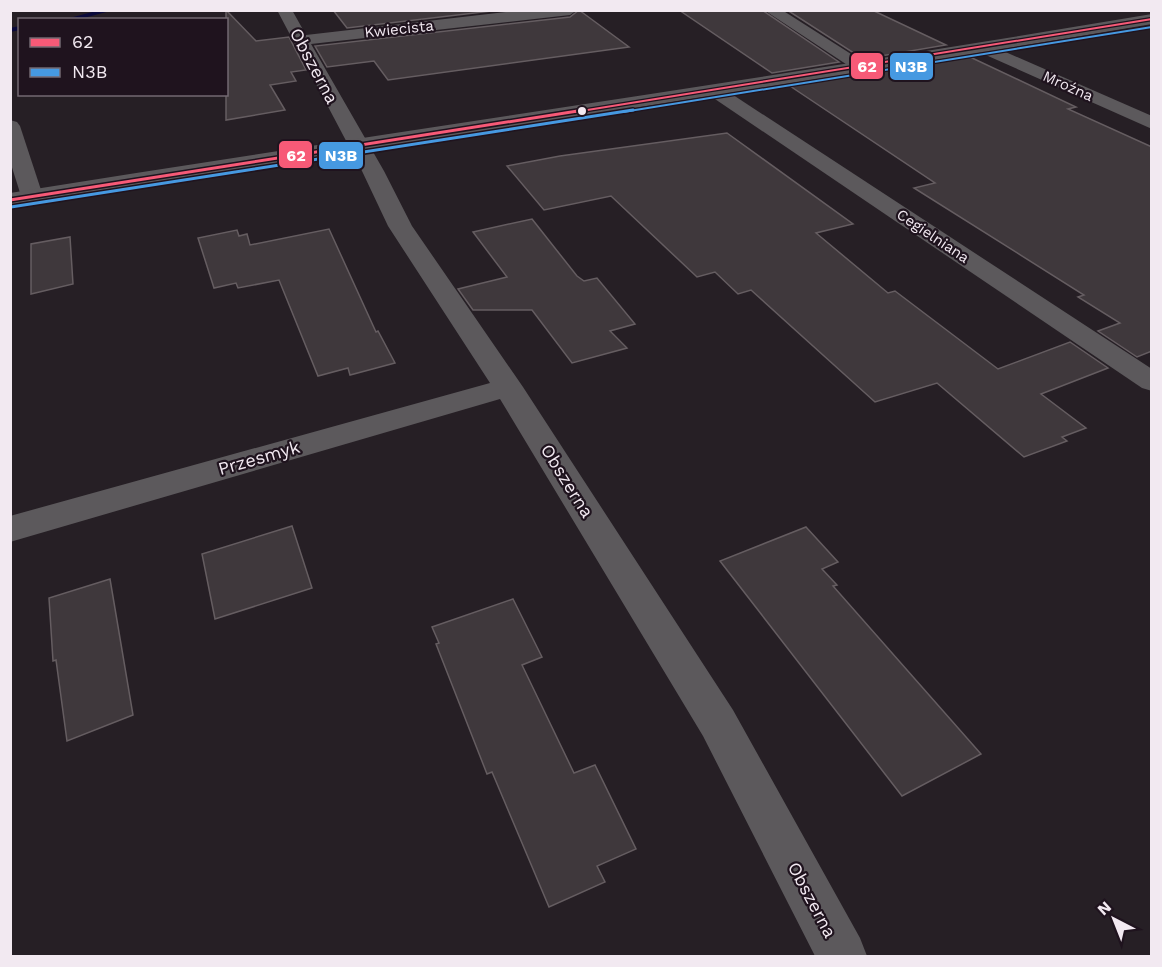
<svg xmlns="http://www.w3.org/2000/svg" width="1162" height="967" font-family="'Work Sans',sans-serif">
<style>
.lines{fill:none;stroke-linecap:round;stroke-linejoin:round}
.stream{fill:#0a093b;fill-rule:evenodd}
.building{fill:#3f383c;stroke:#655d61;stroke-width:1.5}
.minor{fill:#5c595c;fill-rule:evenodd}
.tertiary{fill:#5c595c;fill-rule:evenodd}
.bus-1-far1-casing{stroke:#1f131e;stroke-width:4.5}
.bus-1-casing{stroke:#1f131e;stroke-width:6}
.bus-2-far1-casing{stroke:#1f131e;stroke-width:4.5}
.bus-2-casing{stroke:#1f131e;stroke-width:6}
.bus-1-far1{stroke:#f75a77;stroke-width:2}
.bus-1{stroke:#f75a77;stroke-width:3}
.bus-2-far1{stroke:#4699e1;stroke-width:2}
.bus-2{stroke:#4699e1;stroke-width:3}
.bus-dot{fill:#f2e9f1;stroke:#1f131e;stroke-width:2}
.labels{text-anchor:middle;stroke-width:4.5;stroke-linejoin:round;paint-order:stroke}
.far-street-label{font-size:15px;fill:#f2e9f1;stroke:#1f131e}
.street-label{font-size:18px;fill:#f2e9f1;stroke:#1f131e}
.line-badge{stroke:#1f131e;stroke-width:2}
.badge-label{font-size:16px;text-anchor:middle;font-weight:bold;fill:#fff}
</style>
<rect width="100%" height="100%" fill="#261f25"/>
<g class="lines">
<!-- stream -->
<g class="stream">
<path d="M100,10h14l-38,10h-14z"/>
<path d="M20,26v4l-10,2v-4z"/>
</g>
</g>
<!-- building -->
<g class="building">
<path d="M226,10l30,31 33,-4 17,33 -15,2 5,9 -26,4 15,25 -59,10z"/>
<path d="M333,10h167l-153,18z"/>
<path d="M579,10l50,37 -241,33 -14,-19 -47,6 -12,-21 255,-29z"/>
<path d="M679,10h83l77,52 -67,11z"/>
<path d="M787,10h85l74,35 -83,14z"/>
<path d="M970,57l106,50 -8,2 84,38v204l-15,6 -39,-26 22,-8 -42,-26 6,-2 -170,-107 21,-5 -145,-97z"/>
<path d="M727,133l126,91 -37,9 72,60 7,-2 103,78 72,-27 38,26 -67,26 45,34 -24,9 5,4 -43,16 -87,-74 -62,19 -124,-112 -13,4 -23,-22 -18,5 -86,-81 -67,14 -37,-44 53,-10z"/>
<path d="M532,219l45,57 7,5 13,-3 38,46 -25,7 17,17 -55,15 -40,-53h-59l-15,-21 49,-12 -34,-45z"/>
<path d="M329,229l47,103 2,-1 17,32 -45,12 -2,-7 -30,8 -39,-96 -41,8 -2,-5 -22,5 -16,-50 39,-8 2,6 8,-2 3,11z"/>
<path d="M70,237l3,47 -42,10v-50z"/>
<path d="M292,526l20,62 -97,31 -13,-65z"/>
<path d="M806,527l32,35 -16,7 15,16 -4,1 148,168 -79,42 -182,-235z"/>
<path d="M110,579l23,136 -66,26 -11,-81 -3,1 -4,-63z"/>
<path d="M513,599l29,58 -20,8 52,108 21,-8 41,84 -39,17 8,16 -56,25 -57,-135 -5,2 -51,-130 3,-1 -7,-16z"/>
</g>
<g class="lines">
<!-- minor -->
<g class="minor">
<path d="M277,10h15l14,25 218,-25h53l-7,5 -259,29 73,127 28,55 111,161 210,323 127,228 7,18h-52l-112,-220 -203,-337 -490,143v-26l480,-133 -102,-157 -26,-55z"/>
<path d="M764,10h18l91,58 -3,4h-12z"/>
<path d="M985,43l167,73v13l-173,-77 -2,-4z"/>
<path d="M715,86l6,1 431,282v22l-10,-3 -433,-293 -3,-4 3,-4z"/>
<path d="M10,120l7,2 3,4 23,70 -3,5 -8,2 -8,-2 -3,-5 -11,-35z"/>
</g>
<!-- tertiary -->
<path class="tertiary" d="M1152,14v10c-380,65 -761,120 -1142,183v-14c381,-61 762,-115 1142,-179z"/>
<!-- bus-1-far1 casing -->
<g class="bus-1-far1-casing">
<path id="bus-1-far1" d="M575,112l577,-93"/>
</g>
<!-- bus-1 casing -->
<g class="bus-1-casing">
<path id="bus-1" d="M10,200l574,-90"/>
</g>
<!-- bus-2-far1 casing -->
<g class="bus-2-far1-casing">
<path id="bus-2-far1" d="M623,112l529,-85"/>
</g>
<!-- bus-2 casing -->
<g class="bus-2-casing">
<path id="bus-2" d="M11,207l622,-97"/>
</g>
<!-- bus-1-far1 -->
<use href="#bus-1-far1" class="bus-1-far1"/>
<!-- bus-1 -->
<use href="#bus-1" class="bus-1"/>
<!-- bus-2-far1 -->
<use href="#bus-2-far1" class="bus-2-far1"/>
<!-- bus-2 -->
<use href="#bus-2" class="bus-2"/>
</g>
<!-- markers -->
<circle class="bus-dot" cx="582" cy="111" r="5"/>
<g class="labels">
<!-- far-street labels -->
<g class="far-street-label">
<text transform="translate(399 29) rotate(-6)" y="5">Kwiecista</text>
<text transform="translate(1068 86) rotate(24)" y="5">Mroźna</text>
<text transform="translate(933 236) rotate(34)" y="5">Cegielniana</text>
</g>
<!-- street labels -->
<g class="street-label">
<text transform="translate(314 66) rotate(62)" y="6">Obszerna</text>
<text transform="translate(259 458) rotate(-16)" y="6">Przesmyk</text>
<text transform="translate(567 481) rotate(58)" y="6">Obszerna</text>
<text transform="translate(812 900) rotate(62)" y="6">Obszerna</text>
</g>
</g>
<g class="line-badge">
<rect x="850" y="52" width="34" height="28" rx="6" fill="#f75a77"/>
<rect x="889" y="52" width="45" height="29" rx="6" fill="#4699e1"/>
<rect x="278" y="140" width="35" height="29" rx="6" fill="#f75a77"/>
<rect x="318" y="141" width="46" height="29" rx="6" fill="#4699e1"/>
</g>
<g class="badge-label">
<text x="867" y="72">62</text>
<text x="911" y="72">N3B</text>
<text x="296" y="161">62</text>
<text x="341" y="161">N3B</text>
</g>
<!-- border -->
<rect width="1162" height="967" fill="none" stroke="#f2e9f1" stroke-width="24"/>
<!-- legend -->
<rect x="18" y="18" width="210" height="78" fill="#1f131e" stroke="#736972" stroke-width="1.5"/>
<rect x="30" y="38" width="30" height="9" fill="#f75a77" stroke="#736972" stroke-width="1.5"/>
<text x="72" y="48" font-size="18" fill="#f2e9f1">62</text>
<rect x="30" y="68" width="30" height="9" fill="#4699e1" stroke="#736972" stroke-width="1.5"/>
<text x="72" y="78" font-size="18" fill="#f2e9f1">N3B</text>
<!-- north arrow -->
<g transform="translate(1114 919) rotate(318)" stroke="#1f131e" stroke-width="4.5" paint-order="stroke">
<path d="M0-4.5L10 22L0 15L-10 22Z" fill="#f2e9f1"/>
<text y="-9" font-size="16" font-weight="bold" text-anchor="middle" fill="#f2e9f1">N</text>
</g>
</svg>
